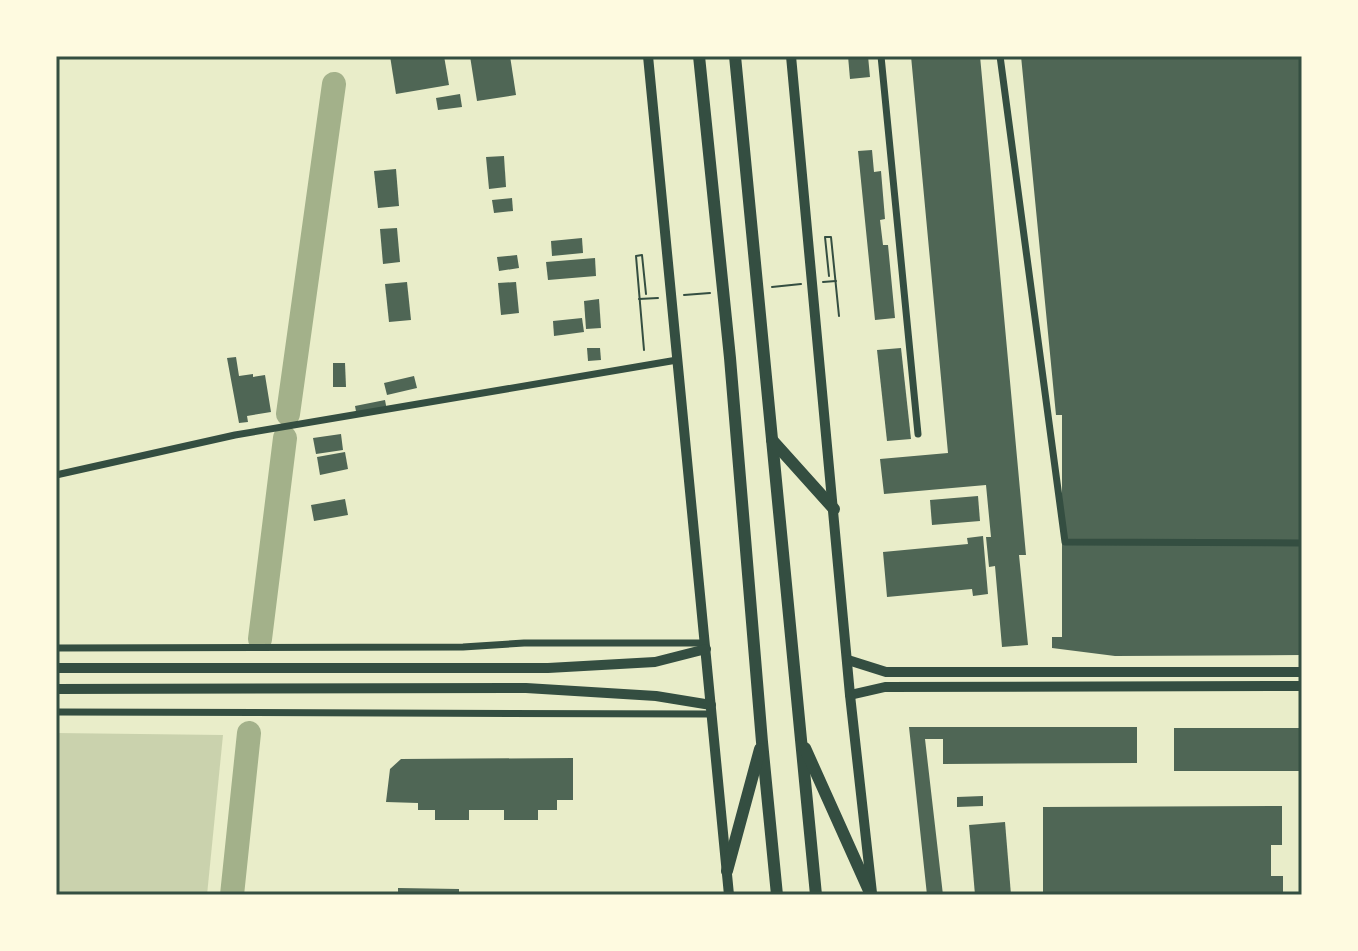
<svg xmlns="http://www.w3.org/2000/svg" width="1358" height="951" font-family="Literata,serif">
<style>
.green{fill:#cad2ad}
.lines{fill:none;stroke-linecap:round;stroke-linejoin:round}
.river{stroke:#a3b18a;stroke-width:24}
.building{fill:#4f6655}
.path{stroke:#344e41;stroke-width:2}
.minor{stroke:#344e41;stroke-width:7}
.secondary{stroke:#344e41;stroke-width:10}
.trunk{stroke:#344e41;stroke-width:12}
.neatline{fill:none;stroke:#344e41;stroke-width:3}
</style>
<rect width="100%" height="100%" fill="#e9edc9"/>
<!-- green -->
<path class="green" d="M56,733l167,2 -16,160h-151z"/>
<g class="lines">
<!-- river -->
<g class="river">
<path d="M288,414l46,-330"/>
<path d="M260,639l25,-201"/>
<path d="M232,895l17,-162"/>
</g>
</g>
<!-- building -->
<g class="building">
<path d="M390,56h54l5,29 -53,9z"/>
<path d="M470,56h40l6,39 -39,6z"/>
<path d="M848,56h20l2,21 -20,2z"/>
<path d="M911,56h69l46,499h-7l9,90 -26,2 -7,-81 -6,1 -3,-30h5l-5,-52 -102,9 -4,-35 68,-6z"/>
<path d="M1021,56h281v599l-187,1 -63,-8v-11h10v-222h-6z"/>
<path d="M460,94l2,13 -24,3 -2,-12z"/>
<path d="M872,150l2,22 7,-1 4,48 -5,1 3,25h5l7,73 -20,2 -17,-169z"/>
<path d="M504,156l2,31 -17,2 -3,-32z"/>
<path d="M396,169l3,37 -21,2 -4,-37z"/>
<path d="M512,198l1,13 -19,2 -2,-13z"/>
<path d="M397,228l3,34 -17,2 -3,-35z"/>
<path d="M582,238l1,15 -31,3 -1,-15z"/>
<path d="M517,255l2,13 -20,3 -2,-14z"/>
<path d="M595,258l1,18 -48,4 -2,-18z"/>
<path d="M407,282l4,38 -22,2 -4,-38z"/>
<path d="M516,282l3,31 -18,2 -3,-32z"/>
<path d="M599,299l2,29 -15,1 -2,-28z"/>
<path d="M582,318l2,14 -30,4 -1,-15z"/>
<path d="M587,348h13l1,12 -13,1z"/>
<path d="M901,348l10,91 -24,2 -10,-91z"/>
<path d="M236,357l3,19 14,-2v3l12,-2 6,37 -24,4 1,6 -9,1 -12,-65z"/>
<path d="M333,363h12l1,24h-13z"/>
<path d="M414,376l3,12 -30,7 -3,-12z"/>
<path d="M385,400l2,11 -30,6 -2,-11z"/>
<path d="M341,434l2,16 -27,4 -3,-16z"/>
<path d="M345,452l3,17 -28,6 -3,-18z"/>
<path d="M978,496l2,25 -48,4 -2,-25z"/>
<path d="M345,499l3,16 -34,6 -3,-16z"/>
<path d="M983,536l5,58 -15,2 -1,-7 -85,8 -4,-45 85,-8 -1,-6z"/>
<path d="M909,727h228v36l-194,1v-25h-18l18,156h-16z"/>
<rect x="1174" y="728" width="128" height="43"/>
<path d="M573,758v42h-16v10h-19v10h-34v-10h-35v10h-34v-10h-17v-7l-32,-1 4,-33 11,-10z"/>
<path d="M983,796v10l-26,1v-10z"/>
<path d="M1282,806v39h-11v31h12v19h-240v-88z"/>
<path d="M1005,822l6,73h-36l-6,-70z"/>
<path d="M398,888l61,1v6h-61z"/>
</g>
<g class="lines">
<!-- path -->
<g class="path">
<path d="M829,276l-4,-39h6l8,79"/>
<path d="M823,282l13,-1"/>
<path d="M772,287l29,-3"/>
<path d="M684,295l26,-2"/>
<path d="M639,299l19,-1"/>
<path d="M644,350l-8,-94 6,-1 4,39"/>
</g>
<!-- minor -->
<g class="minor">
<path d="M881,56l37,378"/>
<path d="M1000,56l65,486 237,1"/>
<path d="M56,475l179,-40 442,-75"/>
<path d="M56,648l407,-1 61,-4h181"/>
<path d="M56,712l656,2"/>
</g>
<!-- secondary -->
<g class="secondary">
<path d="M648,56l81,839"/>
<path d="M791,56l59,639 22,198"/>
<path d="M848,660l38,12h416"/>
<path d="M56,668h492l107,-6 51,-13"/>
<path d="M56,689l470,-1 130,8 55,9"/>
<path d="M850,695l35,-8 417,-1"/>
</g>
<!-- trunk -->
<g class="trunk">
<path d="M699,56l31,302 32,384 15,153"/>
<path d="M735,56l81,839"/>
<path d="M772,440l62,69"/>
<path d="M805,748l66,147"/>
<path d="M727,871l33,-122"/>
</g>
</g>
<!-- border -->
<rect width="1358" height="951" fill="none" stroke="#fefae0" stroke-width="116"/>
<rect x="58" y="58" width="1242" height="835" class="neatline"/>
</svg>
